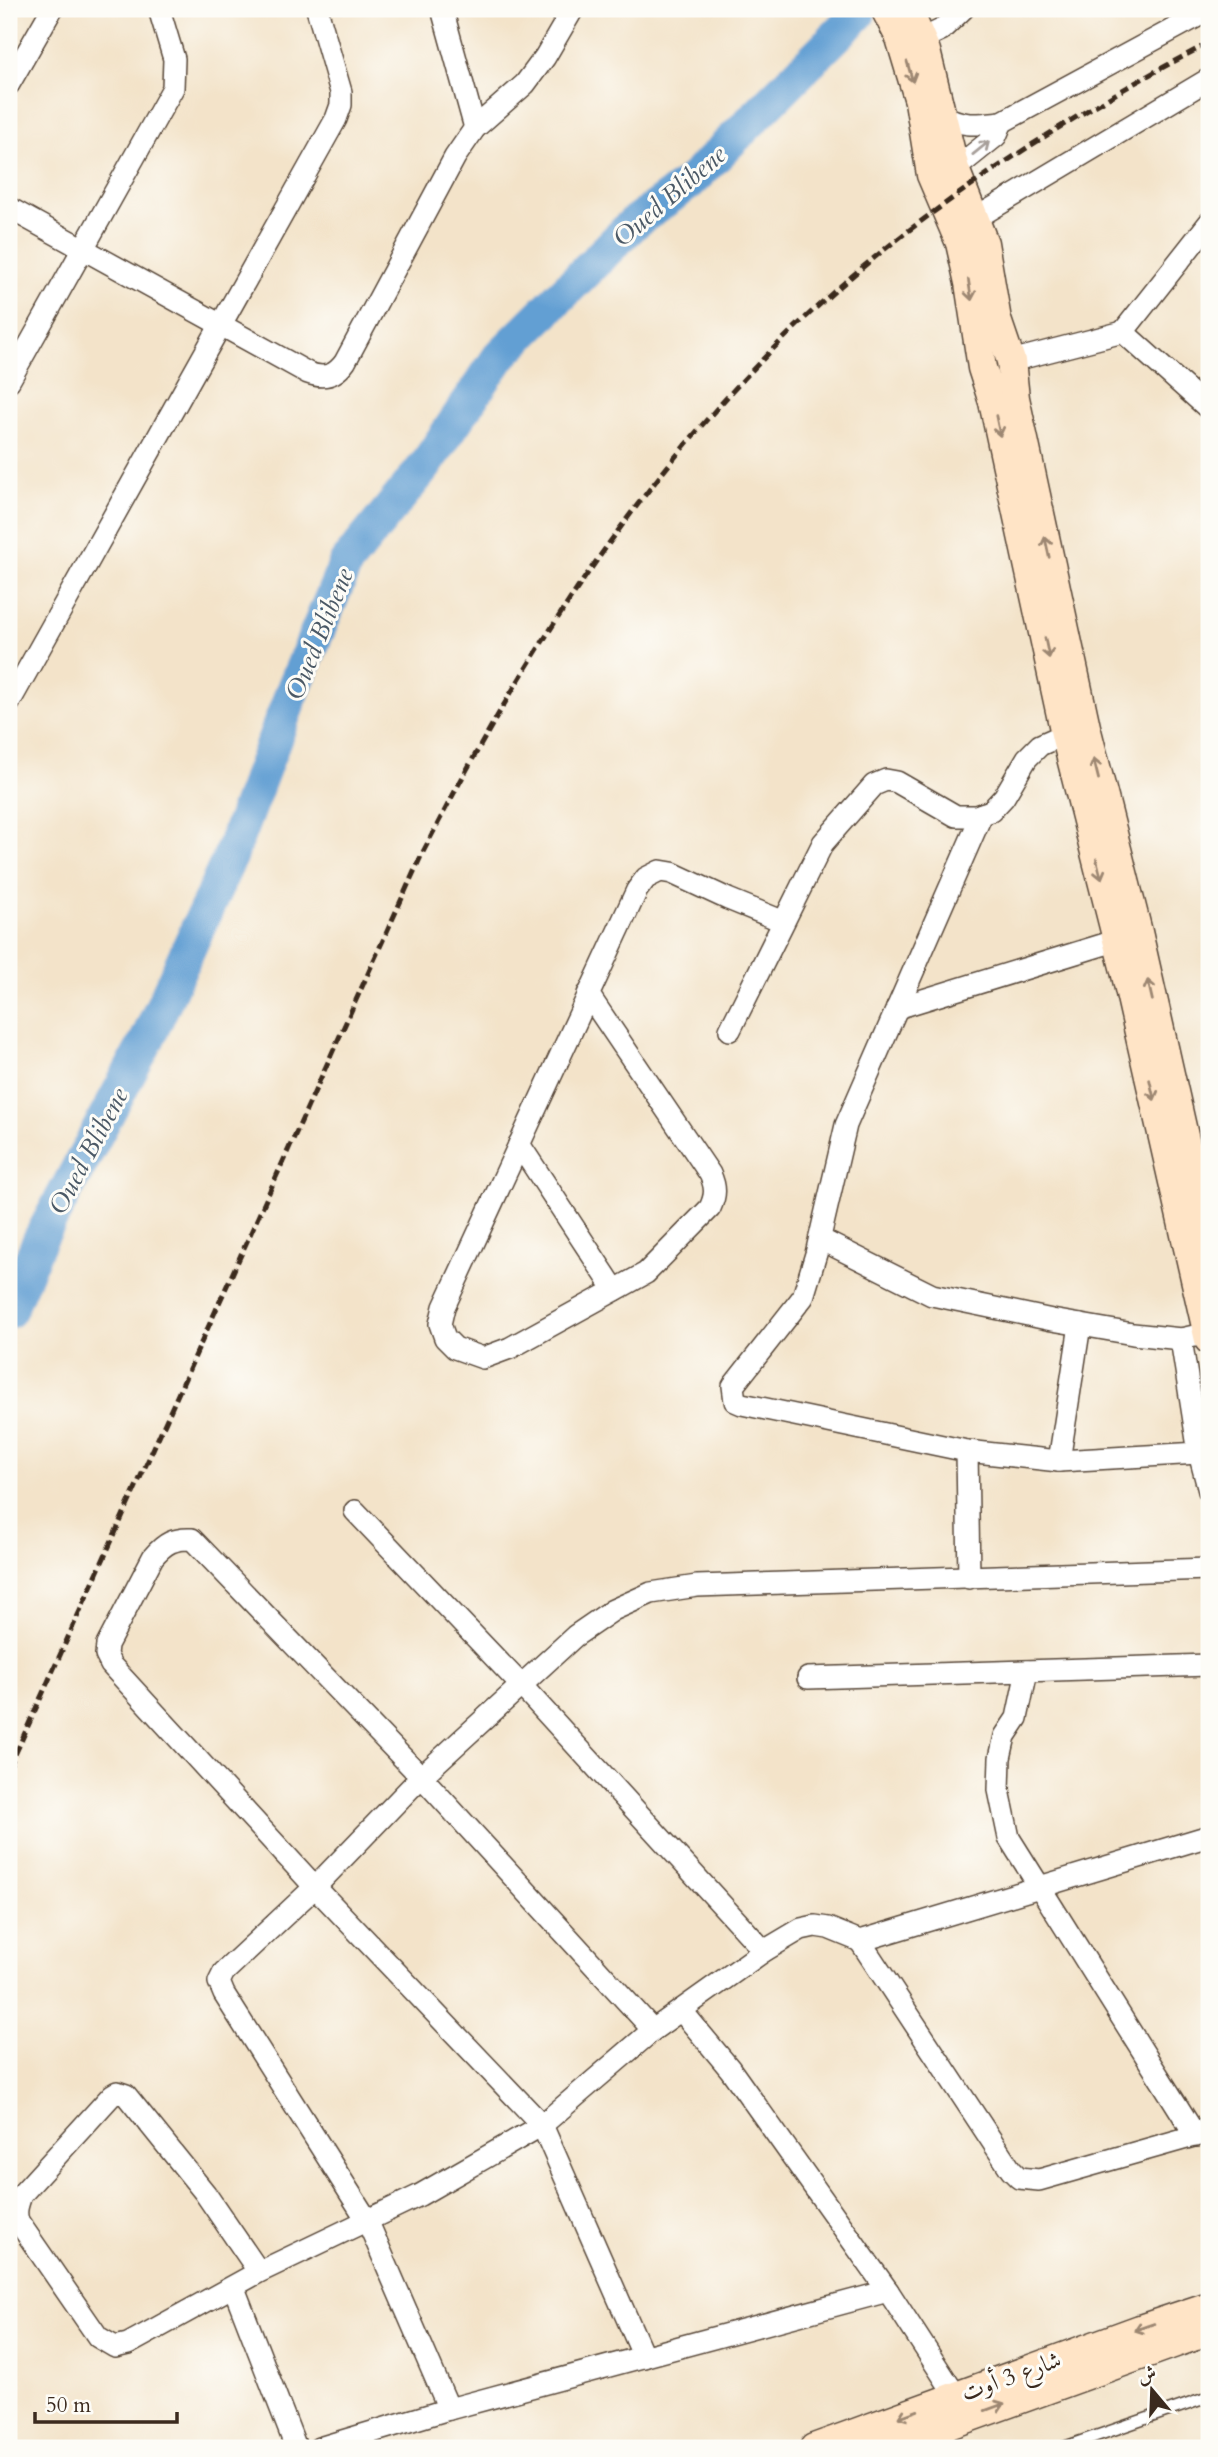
<svg xmlns="http://www.w3.org/2000/svg" width="1218" height="2457" font-family="Cardo,Amiri,serif">
<style>
.lines{fill:none;stroke-linecap:round;stroke-linejoin:round}
.river{stroke:#629fd3;stroke-width:35}
.service-casing{stroke:#574638;stroke-width:13}
.minor-casing{stroke:#574638;stroke-width:24}
.secondary-casing{stroke:#574638;stroke-width:31}
.service{stroke:#fff;stroke-width:10}
.minor{stroke:#fff;stroke-width:21}
.secondary{stroke:#ffe4c6;stroke-width:28}
.rail{stroke:#3b2a1e;stroke-width:5;stroke-dasharray:10 5;stroke-linecap:butt}
.oneway{stroke:#9d8772}
.oneway2{stroke:#a79f9a}
.labels{text-anchor:middle;stroke-width:6;stroke-linejoin:round;paint-order:stroke}
.street-label{font-size:24px;fill:#3b2a1e;stroke:#fdfcf7}
.water-label{font-size:26px;font-style:italic;fill:#4b5966;stroke:#fdfcf7}
</style>
<rect width="100%" height="100%" fill="#fdfcf7"/>
<filter id="ink" filterUnits="userSpaceOnUse"><feTurbulence type="fractalNoise" baseFrequency=".0143" numOctaves="2"/><feDisplacementMap in="SourceGraphic" scale="14" xChannelSelector="R" yChannelSelector="G"/><feConvolveMatrix kernelMatrix="1 2 1 2 8 2 1 2 1" color-interpolation-filters="sRGB"/></filter>
<filter id="wash" filterUnits="userSpaceOnUse"><feTurbulence type="fractalNoise" baseFrequency=".00686" numOctaves="4" result="noise"/><feDisplacementMap in="SourceGraphic" scale="28" xChannelSelector="R" yChannelSelector="G"/><feGaussianBlur stdDeviation="1.57" result="paint"/><feColorMatrix in="noise" values="0 0 0 0 0 0 0 0 0 0 0 0 0 0 0 0 0 1.4 0 .05"/><feComposite in="paint" operator="in"/></filter>
<g filter="url(#wash)">
<rect width="100%" height="100%" fill="#f3e3c9"/>
<g class="lines">
<!-- river -->
<path class="river" d="M9,1311l31,-72 107,-199 82,-181 66,-174 51,-122 79,-97 74,-109 136,-135 55,-40 168,-168"/>
</g>
</g>
<g filter="url(#ink)">
<g class="lines">
<!-- service casing -->
<g class="service-casing">
<path id="service" d="M1061,2448l148,-51"/>
</g>
<!-- minor casing -->
<g class="minor-casing">
<g id="minor">
<path d="M442,9l33,119"/>
<path d="M922,39l19,-9 22,-21"/>
<path d="M9,84l43,-75"/>
<path d="M942,114c19,14 38,10 60,8l207,-112"/>
<path d="M955,169l41,-33 6,-14"/>
<path d="M9,208l299,165c16,6 27,3 37,-11l110,-205 20,-29 50,-44 20,-27 28,-48"/>
<path d="M976,218l233,-139"/>
<path d="M1123,332l86,-109"/>
<path d="M1011,361l112,-29 86,77"/>
<path d="M9,381l164,-293 1,-29 -15,-50"/>
<path d="M9,703l327,-584 5,-14v-13l-24,-83"/>
<path d="M982,814l-136,311 -30,129 -13,43 -70,89 2,15 7,3 225,47 92,10 140,-8"/>
<path d="M588,994l122,180c6,13 6,21 0,34l-64,65 -136,75 -27,10 -28,-10 -10,-10 -5,-14 4,-17 193,-417 9,-12 14,-7 12,2 56,26 54,22"/>
<path d="M897,1008l218,-67"/>
<path d="M730,1030l93,-187 51,-58 12,-5 11,2 59,34h20l15,-5 13,-14 23,-39 13,-13 25,-11"/>
<path d="M519,1144l96,146"/>
<path d="M820,1239l112,56 120,25 81,14 48,5 27,-6"/>
<path d="M1181,1339l18,114 10,38"/>
<path d="M967,1451l2,127"/>
<path d="M1059,1461l21,-136"/>
<path d="M355,1511l165,173 244,267"/>
<path d="M1027,1671l-10,47 -12,18 -5,22 -1,32 10,48 187,298"/>
<path d="M808,1678l401,-13"/>
<path d="M860,1941l151,229 8,8 20,2 169,-48"/>
<path d="M681,2010l49,59 158,222"/>
<path d="M259,2272l-54,-79 -79,-98 -9,-3 -5,3 -91,100c-3,9 -6,16 -3,26l80,116 17,10 13,-3 131,-72 161,-77 122,-70 111,-95 111,-79 37,-22 14,-3 13,2 32,13 349,-105"/>
<path d="M234,2288l61,157 3,3"/>
<path d="M644,2357l-102,-232 -227,-238 -204,-222 -5,-10 1,-10 46,-88c12,-14 21,-19 39,-18l238,247 223,244"/>
<path d="M449,2409l-82,-189 -143,-226 -5,-12 5,-10 91,-85 106,-110 154,-141 38,-26 38,-17 46,-7 512,-17"/>
<path d="M319,2448l130,-39 439,-118 68,105"/>
</g>
</g>
<!-- secondary casing -->
<g class="secondary-casing">
<g id="secondary">
<path d="M885,9l15,29 19,63 12,74 29,68 9,40 13,85 11,34 72,332 60,237 84,369"/>
<path d="M908,9l18,42 29,118 29,74 13,77 14,41 4,37 71,329 52,205 71,315"/>
<path d="M814,2448l326,-119 69,-23"/>
<path d="M885,2448l324,-117"/>
</g>
</g>
<!-- service -->
<use href="#service" class="service"/>
<!-- minor -->
<use href="#minor" class="minor"/>
<!-- secondary -->
<use href="#secondary" class="secondary"/>
<!-- rail -->
<path class="rail" d="M9,1768l413,-914c109,-213 245,-421 429,-577 106,-90 234,-170 358,-234"/>
</g>
<!-- one-way arrows -->
<defs><path id="oneway-shaft" d="M-6 0H5M1.5-3L5.5 0L1.5 3" fill="none" stroke-width="1.6" stroke-linecap="round" stroke-linejoin="round" transform="scale(1.75)"/></defs>
<g class="oneway">
<use href="#oneway-shaft" transform="translate(910 72) rotate(74)"/>
<use href="#oneway-shaft" transform="translate(970 290) rotate(81)"/>
<use href="#oneway-shaft" transform="translate(998 426) rotate(78)"/>
<use href="#oneway-shaft" transform="translate(1047 547) rotate(-102)"/>
<use href="#oneway-shaft" transform="translate(1047 648) rotate(78)"/>
<use href="#oneway-shaft" transform="translate(1096 769) rotate(-104)"/>
<use href="#oneway-shaft" transform="translate(1099 869) rotate(76)"/>
<use href="#oneway-shaft" transform="translate(1150 990) rotate(-103)"/>
<use href="#oneway-shaft" transform="translate(1152 1090) rotate(77)"/>
<use href="#oneway-shaft" transform="translate(1144 2327) rotate(161)"/>
<use href="#oneway-shaft" transform="translate(995 2407) rotate(-20)"/>
<use href="#oneway-shaft" transform="translate(908 2414) rotate(160)"/>
</g>
<use class="oneway2" href="#oneway-shaft" transform="translate(981 148) rotate(-39)"/>
</g>
<g class="labels">
<!-- street labels -->
<g class="street-label">
<text transform="translate(1011 2376) rotate(-20)" y="8">شارع 3 أوت</text>
</g>
<!-- water labels -->
<g class="water-label">
<text transform="translate(669 196) rotate(-41)" y="9">Oued Blibene</text>
<text transform="translate(319 634) rotate(-68)" y="9">Oued Blibene</text>
<text transform="translate(88 1151) rotate(-62)" y="9">Oued Blibene</text>
</g>
</g>
<!-- margin -->
<rect width="1218" height="2457" fill="none" stroke="#fdfcf7" stroke-width="35"/>
<!-- north arrow -->
<g transform="translate(1152 2390) rotate(341)" stroke="#fdfcf7" stroke-width="5" paint-order="stroke">
<path d="M0-5L12 26L0 18L-12 26Z" fill="#3b2a1e"/>
<text y="-10" font-size="19" font-weight="bold" text-anchor="middle" fill="#3b2a1e">ش</text>
</g>
<!-- scale -->
<path d="M35 2412v10h142v-10" fill="none" stroke="#3b2a1e" stroke-width="3.5"/>
<text x="46" y="2412" font-size="21" fill="#3b2a1e" stroke="#fdfcf7" stroke-width="5" paint-order="stroke">50 m</text>
</svg>
